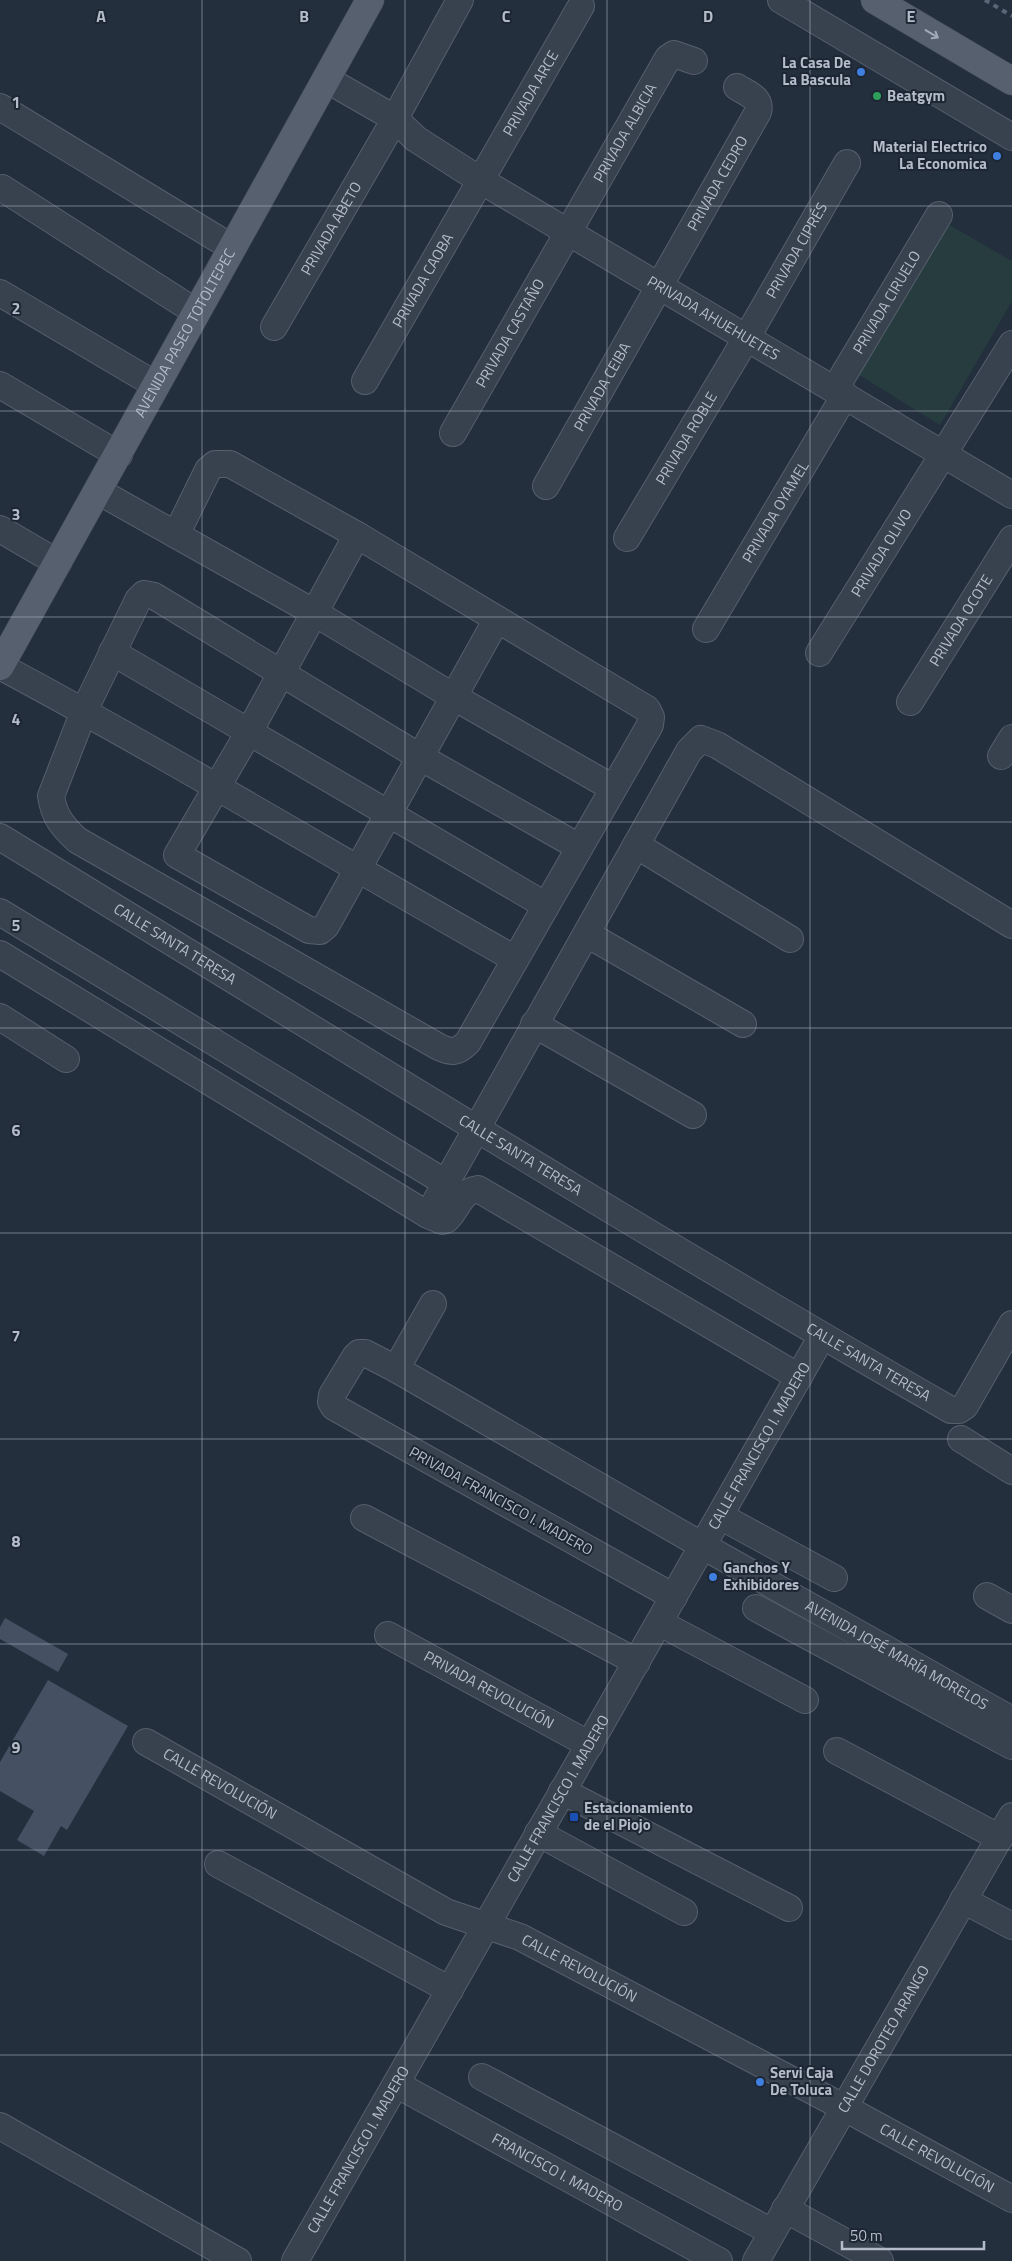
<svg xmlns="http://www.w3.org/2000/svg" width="1012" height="2261" font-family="'Titillium Web',sans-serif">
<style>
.green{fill:#263c3f}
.building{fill:#455162}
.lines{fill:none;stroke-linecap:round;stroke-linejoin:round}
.minor-casing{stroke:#565f6c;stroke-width:28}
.major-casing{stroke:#414a57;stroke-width:29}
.minor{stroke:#38414e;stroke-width:26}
.major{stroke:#56606e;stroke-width:28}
.rail{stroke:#5a6575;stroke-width:4;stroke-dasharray:5 5;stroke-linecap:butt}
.oneway{stroke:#a1aab7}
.grid{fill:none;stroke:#b4bcc9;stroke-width:1;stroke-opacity:0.55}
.shop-dot{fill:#3f7fe0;stroke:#1d2633;stroke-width:2}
.leisure-dot{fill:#2e9e5b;stroke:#1d2633;stroke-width:2}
.transit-dot{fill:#1a4fb4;stroke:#1d2633;stroke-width:2}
.labels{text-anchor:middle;stroke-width:4;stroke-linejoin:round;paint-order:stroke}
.poi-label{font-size:15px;font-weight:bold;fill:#b4bcc9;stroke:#1d2633;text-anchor:start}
.street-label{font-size:15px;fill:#b4bcc9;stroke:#1d2633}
.grid-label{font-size:16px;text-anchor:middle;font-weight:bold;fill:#b4bcc9;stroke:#1d2633;stroke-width:4;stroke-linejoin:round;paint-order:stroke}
</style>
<rect width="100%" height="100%" fill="#242f3e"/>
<!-- green -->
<path class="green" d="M944,222l68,39v40l-72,124 -89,-55z"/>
<!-- building -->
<g class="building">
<path d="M5,1618l63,36 -10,18 -58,-33v-12z"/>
<path d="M48,1680l80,46 -61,104 -6,-4 -17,30 -27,-16 17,-29 -34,-20v-29z"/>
</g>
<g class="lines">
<!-- minor casing -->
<g class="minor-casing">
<g id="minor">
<path d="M781,0l231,137"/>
<path id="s1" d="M326,79l68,39 22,21 64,41 532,315"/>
<path d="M0,107l231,140"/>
<path d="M2,188l194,124"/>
<path d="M0,293l156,92"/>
<path id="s2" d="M274,327l114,-196 72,-131"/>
<path id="s3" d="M365,381l216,-375"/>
<path d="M0,385l119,70"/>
<path id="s4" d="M835,389l104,-174"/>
<path id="s5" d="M453,433l215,-375 6,-4 20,7"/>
<path id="s6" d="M546,486l212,-374c4,-14 -10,-18 -21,-25"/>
<path d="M98,491l217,122 139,84 159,91"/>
<path d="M0,529l58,34"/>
<path d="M176,535l32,-65 7,-6h15l127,71 290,174 4,8 -1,8 -182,317c-11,11 -16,11 -29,5l-362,-207c-15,-14 -23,-24 -26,-44l33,-85 54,-111 6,-6 10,2 266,161 159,90"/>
<path d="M357,535l-108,197 -72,123 132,75 11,1 6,-5 171,-307"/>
<path id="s7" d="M627,538l120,-201 100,-174"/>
<path id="s8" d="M706,629l139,-234"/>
<path d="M112,652l433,253"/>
<path id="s9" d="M819,653l193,-309"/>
<path d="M0,666c174,93 343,196 515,293"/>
<path id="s10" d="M910,702l102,-163"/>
<path d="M1001,756l11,-18"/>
<path id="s11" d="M0,837c316,193 630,389 951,573h8l6,-4 47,-82"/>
<path d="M636,845l154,94"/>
<path d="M0,912l446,271"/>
<path d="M587,934l156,90"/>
<path d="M0,954l428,261 261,-464 12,-12 16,6 295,180"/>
<path d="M0,1017l66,42"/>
<path d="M534,1024l159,91"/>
<path d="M428,1215l14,6 4,-1c13,-12 13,-28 32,-31l321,188"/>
<path d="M396,1369l37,-65"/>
<path d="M961,1439l51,32"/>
<path d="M720,1516l114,62"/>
<path d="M364,1518l273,144"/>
<path d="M987,1596l25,14"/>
<path id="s12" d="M674,1597l-340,-190 -3,-5 1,-7 23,-38 4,-4h6l31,16 307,177 309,174"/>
<path d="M756,1608l256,138"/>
<path d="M660,1623l145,77"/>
<path id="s13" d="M388,1635l202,110"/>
<path id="s14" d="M146,1742l300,170 74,25 323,170 169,92"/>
<path d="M837,1751l163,87"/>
<path d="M562,1791l227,117"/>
<path d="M538,1833l146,79"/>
<path d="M218,1864l232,126"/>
<path d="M963,1900l49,26"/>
<path d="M482,2077l290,155"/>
<path id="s15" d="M396,2084l323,177"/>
<path d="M0,2126l238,135"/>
<path d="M785,2209l95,52"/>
<path id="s16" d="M295,2261l527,-925"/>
<path id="s17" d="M756,2261l256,-445"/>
</g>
</g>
<!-- major casing -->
<g class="major-casing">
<g id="major">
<path d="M875,0l137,81"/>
<path id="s18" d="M0,666c123,-222 247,-444 370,-666"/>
</g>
</g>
<!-- minor -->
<use href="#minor" class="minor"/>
<!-- major -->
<use href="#major" class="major"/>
<!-- rail -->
<path class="rail" d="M985,0l27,16"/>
</g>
<!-- one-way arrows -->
<defs><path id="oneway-shaft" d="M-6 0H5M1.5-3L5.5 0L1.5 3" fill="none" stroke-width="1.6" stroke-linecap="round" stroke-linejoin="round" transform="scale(1.25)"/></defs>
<use class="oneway" href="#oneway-shaft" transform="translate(932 34) rotate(31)"/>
<!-- grid -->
<path class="grid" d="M202,0v2261M405,0v2261M607,0v2261M810,0v2261M0,206h1012M0,411h1012M0,617h1012M0,822h1012M0,1028h1012M0,1233h1012M0,1439h1012M0,1644h1012M0,1850h1012M0,2055h1012"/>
<!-- markers -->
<g class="shop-dot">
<circle cx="861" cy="72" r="5"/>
<circle cx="997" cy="156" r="5"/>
<circle cx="713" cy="1577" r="5"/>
<circle cx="760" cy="2082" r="5"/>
</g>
<circle class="leisure-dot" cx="877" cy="96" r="5"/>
<rect class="transit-dot" x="569" y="1812" width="10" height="10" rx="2.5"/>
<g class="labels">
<!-- poi labels -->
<g class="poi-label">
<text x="851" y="68" text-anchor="end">La Casa De<tspan x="851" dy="17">La Bascula</tspan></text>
<text x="887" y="101">Beatgym</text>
<text x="987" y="152" text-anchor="end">Material Electrico<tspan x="987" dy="17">La Economica</tspan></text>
<text x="723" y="1573">Ganchos Y<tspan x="723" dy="17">Exhibidores</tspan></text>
<text x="584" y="1813">Estacionamiento<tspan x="584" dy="17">de el Piojo</tspan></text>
<text x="770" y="2078">Servi Caja<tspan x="770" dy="17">De Toluca</tspan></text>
</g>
<!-- street labels -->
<g class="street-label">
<text dy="5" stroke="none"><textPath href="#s3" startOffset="332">PRIVADA ARCE</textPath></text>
<text dy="5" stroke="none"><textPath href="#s5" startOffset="346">PRIVADA ALBICIA</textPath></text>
<text dy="5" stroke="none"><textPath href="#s6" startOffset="348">PRIVADA CEDRO</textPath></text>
<text dy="5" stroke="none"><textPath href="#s2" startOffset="114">PRIVADA ABETO</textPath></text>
<text dy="5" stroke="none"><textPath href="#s7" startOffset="334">PRIVADA CIPRÉS</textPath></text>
<text dy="5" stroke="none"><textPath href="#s3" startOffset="116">PRIVADA CAOBA</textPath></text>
<text dy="5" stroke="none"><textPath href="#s4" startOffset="101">PRIVADA CIRUELO</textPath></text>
<text dy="5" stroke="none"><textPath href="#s1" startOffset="456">PRIVADA AHUEHUETES</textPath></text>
<text dy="5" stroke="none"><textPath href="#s18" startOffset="381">AVENIDA PASEO TOTOLTEPEC</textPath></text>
<text dy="5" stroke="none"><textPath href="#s5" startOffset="115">PRIVADA CASTAÑO</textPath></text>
<text dy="5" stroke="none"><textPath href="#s6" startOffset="114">PRIVADA CEIBA</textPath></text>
<text dy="5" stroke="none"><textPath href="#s7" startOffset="116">PRIVADA ROBLE</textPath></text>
<text dy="5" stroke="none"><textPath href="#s8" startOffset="136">PRIVADA OYAMEL</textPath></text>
<text dy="5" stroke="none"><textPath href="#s9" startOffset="118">PRIVADA OLIVO</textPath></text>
<text dy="5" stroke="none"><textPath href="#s10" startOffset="96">PRIVADA OCOTE</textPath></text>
<text dy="5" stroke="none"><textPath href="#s11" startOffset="205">CALLE SANTA TERESA</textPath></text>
<text dy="5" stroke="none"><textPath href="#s11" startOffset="610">CALLE SANTA TERESA</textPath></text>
<text dy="5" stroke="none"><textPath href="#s11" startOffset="1015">CALLE SANTA TERESA</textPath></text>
<text dy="5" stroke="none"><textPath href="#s16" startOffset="938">CALLE FRANCISCO I. MADERO</textPath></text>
<text transform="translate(501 1501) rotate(29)" y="5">PRIVADA FRANCISCO I. MADERO</text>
<text dy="5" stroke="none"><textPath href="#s12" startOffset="1070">AVENIDA JOSÉ MARÍA MORELOS</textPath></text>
<text dy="5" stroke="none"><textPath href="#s13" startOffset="115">PRIVADA REVOLUCIÓN</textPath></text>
<text dy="5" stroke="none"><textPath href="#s14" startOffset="85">CALLE REVOLUCIÓN</textPath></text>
<text dy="5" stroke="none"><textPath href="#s16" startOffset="532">CALLE FRANCISCO I. MADERO</textPath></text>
<text dy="5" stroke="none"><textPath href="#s14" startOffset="490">CALLE REVOLUCIÓN</textPath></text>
<text dy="5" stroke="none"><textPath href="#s17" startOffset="256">CALLE DOROTEO ARANGO</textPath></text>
<text dy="5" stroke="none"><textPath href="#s16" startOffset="128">CALLE FRANCISCO I. MADERO</textPath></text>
<text dy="5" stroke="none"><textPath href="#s14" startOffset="895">CALLE REVOLUCIÓN</textPath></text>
<text dy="5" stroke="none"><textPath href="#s15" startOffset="184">FRANCISCO I. MADERO</textPath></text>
</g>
</g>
<g class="grid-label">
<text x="101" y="22">A</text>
<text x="304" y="22">B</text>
<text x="506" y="22">C</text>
<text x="708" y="22">D</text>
<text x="911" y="22">E</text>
<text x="16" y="108">1</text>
<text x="16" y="314">2</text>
<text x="16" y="520">3</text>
<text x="16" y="725">4</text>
<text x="16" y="931">5</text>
<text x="16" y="1136">6</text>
<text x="16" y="1342">7</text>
<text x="16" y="1547">8</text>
<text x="16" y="1753">9</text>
</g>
<!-- scale -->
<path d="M842 2241v8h142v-8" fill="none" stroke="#b4bcc9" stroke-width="2.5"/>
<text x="850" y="2241" font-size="15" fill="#b4bcc9" stroke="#1d2633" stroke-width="4" paint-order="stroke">50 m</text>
</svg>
